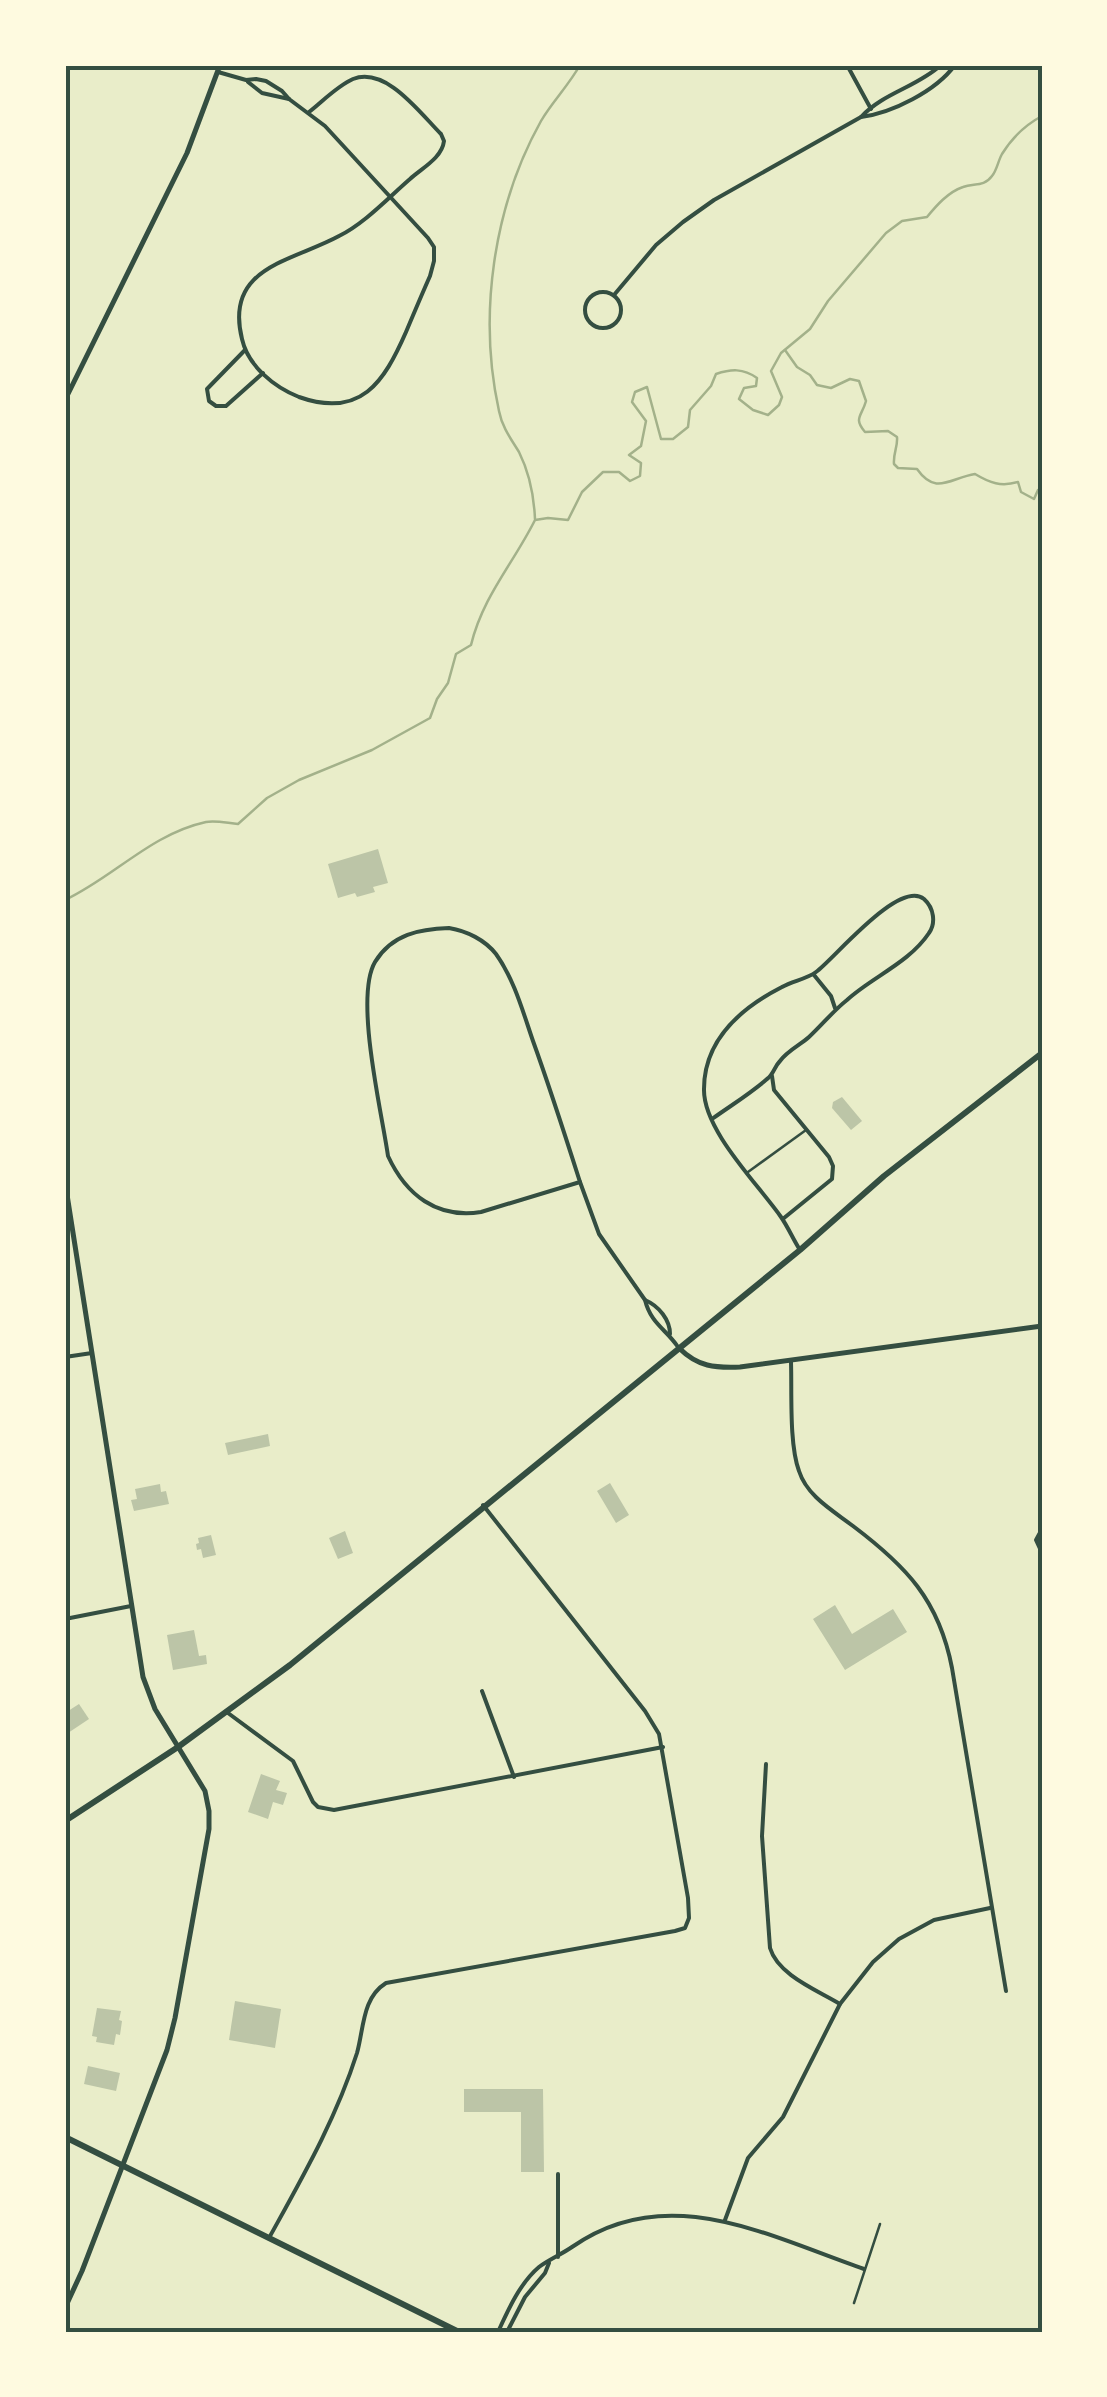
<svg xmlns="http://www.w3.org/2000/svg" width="1107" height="2397" font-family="Jost,sans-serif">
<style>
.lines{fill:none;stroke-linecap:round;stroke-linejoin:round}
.stream{stroke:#a3b18a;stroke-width:2.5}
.building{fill:#bcc5a7}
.service{stroke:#344e41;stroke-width:2.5}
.minor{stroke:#344e41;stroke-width:4}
.tertiary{stroke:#344e41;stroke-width:5}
.secondary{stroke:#344e41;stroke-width:6}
.primary{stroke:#344e41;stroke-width:6}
.neatline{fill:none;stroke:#344e41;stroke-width:4}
</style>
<rect width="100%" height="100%" fill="#e9edc9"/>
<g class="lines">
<!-- stream -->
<g class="stream">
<path d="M785,350l12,17 13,8 7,10 14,3 19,-9 9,2 7,20c-4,15 -13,17 -1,31l23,-1 9,6c1,10 -4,16 -3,27l4,4 19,1c19,27 33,9 58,5 15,9 26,13 43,8l3,10 13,7 4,-9 4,1"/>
<path d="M535,519c-1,-22 -6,-47 -16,-67 -8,-13 -17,-25 -20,-41 -21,-95 -6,-204 42,-290 11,-19 28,-36 39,-56"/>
<path d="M65,900c49,-23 86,-66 141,-78 9,-2 21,1 32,2l29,-26 32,-18 73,-30 58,-32 7,-19 11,-16 8,-29 15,-9c12,-49 42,-81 64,-125l13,-2 20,2 14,-28 21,-20h16l11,9 10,-5 1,-13 -12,-8 12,-9 5,-25 -14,-19 3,-10 12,-5 14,52h12l15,-12 2,-17 21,-24 5,-12c15,-5 27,-6 41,4l-1,8 -12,2 -5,11 14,11 15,5 11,-10 3,-8 -11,-26 10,-18 29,-24 18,-28 58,-68 16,-12 25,-4c9,-11 21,-25 36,-30 11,-4 21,0 29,-11 5,-6 6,-15 10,-22 10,-16 23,-29 40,-38"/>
</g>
</g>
<!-- building -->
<g class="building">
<path d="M378,849l10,34 -15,4 2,5 -18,5 -2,-4 -17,5 -10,-34z"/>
<path d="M842,1097l20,24 -11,9 -19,-22 1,-6z"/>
<path d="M268,1434l2,12 -42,9 -3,-12z"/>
<path d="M610,1483l19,32 -13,8 -19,-32z"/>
<path d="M160,1484l1,8 5,-1 3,13 -35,7 -3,-11 6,-1 -2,-10z"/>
<path d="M345,1531l8,22 -15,6 -9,-21z"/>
<path d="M211,1535l5,20 -13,3 -2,-9 -4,1 -1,-6 3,-1 -1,-5z"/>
<path d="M835,1605l17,29 41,-25 14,23 -62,38 -32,-51z"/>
<path d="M194,1630l5,26 7,-1 1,9 -34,6 -6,-35z"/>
<path d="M79,1704l10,15 -24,16v-22z"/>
<path d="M261,1774l19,7 -4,9 11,3 -4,12 -10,-3 -5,17 -20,-7z"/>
<path d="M235,2001l46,8 -6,39 -46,-8z"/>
<path d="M97,2008l24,3 -2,9 3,1 -2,14 -4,-1 -2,11 -18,-3 1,-5 -5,-1z"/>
<path d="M88,2066l32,7 -4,18 -32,-7z"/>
<path d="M464,2089h79l1,83h-23v-60h-57z"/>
</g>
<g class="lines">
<!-- service -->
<g class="service">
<path d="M748,1172l58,-42"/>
<path d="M854,2303l26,-79"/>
</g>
<!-- minor -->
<g class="minor">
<path d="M847,65l24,44"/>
<path d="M218,72l28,8 10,-1 10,2 16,10 7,8 36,27 103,112 6,9v14l-4,15c-8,18 -16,37 -24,56 -22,50 -45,87 -107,65 -25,-10 -51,-31 -57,-58 -18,-72 49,-77 97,-103 26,-13 49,-38 71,-57 12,-11 32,-21 34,-38l-3,-7c-21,-21 -55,-68 -88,-55 -16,7 -31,23 -44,33"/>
<path d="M248,82l14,11 27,6"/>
<path d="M861,117c31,-4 75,-26 94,-52"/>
<circle cx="603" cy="310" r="18"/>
<path d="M614,295l42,-50 27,-23 31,-22 147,-83c22,-24 56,-30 80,-52"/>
<path d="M245,350l-38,39 2,12 7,5h10l37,-33"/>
<path d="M449,928c18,3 36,12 47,26 18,25 27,58 37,87 17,47 32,94 47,141l-99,30c-44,7 -75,-17 -93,-56 -6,-43 -34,-158 -13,-194 17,-28 45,-33 74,-34z"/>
<path d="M814,975l17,21 4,12"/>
<path d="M772,1076l2,14 55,67 4,9 -1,13 -48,39"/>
<path d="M712,1119c18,-13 38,-25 55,-40 7,-5 7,-12 13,-18 7,-10 20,-16 29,-24 13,-12 24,-26 38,-37 25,-23 62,-37 82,-67 7,-10 5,-25 -5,-34 -25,-20 -90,60 -108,73 -9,7 -24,9 -34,15 -41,21 -78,53 -78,102 -1,41 54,95 77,128 7,10 12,22 19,33"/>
<path d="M580,1182l19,52 46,66c6,24 21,29 33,47"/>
<path d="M645,1300c14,6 25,20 25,34"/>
<path d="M65,1357l27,-4"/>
<path d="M791,1362c1,30 -2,82 8,109 8,25 33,39 54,55 53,40 86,74 99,142l54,323"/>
<path d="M1042,1529l-6,11 6,13"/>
<path d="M65,1619l66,-13"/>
<path d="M482,1691l32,86"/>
<path d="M228,1713l65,48 20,41 5,5 16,3 329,-63"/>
<path d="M766,1764l-4,72 8,112c8,27 47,42 70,56"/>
<path d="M558,2174v83"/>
<path d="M725,2220l23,-62 35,-41 57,-113 33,-42 26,-23 35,-19 56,-12"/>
<path d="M269,2238c33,-60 67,-119 88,-185 7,-25 5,-55 29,-70l289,-52 10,-3 4,-10 -1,-20 -29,-164 -14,-23 -162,-206"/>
<path d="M498,2332c10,-22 22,-49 41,-65 9,-7 23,-13 33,-20 95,-67 196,-11 292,22"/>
<path d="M507,2332l18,-35 20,-24 4,-10"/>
</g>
<!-- tertiary -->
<g class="tertiary">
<path d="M65,400l122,-247 33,-88"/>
<path d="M65,1182l78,495 12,32 50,82 4,20v18l-34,189 -8,32 -85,221 -17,37"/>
<path d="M679,1348c19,19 36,20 61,19l302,-41"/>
</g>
<!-- secondary -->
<path class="secondary" d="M65,2137l394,195"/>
<!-- primary -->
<path class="primary" d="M65,1821l113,-74 112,-82 510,-415 84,-74 158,-123"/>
</g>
<!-- border -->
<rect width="1107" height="2397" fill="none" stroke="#fefae0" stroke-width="135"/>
<rect x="68" y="68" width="972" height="2262" class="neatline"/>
</svg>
